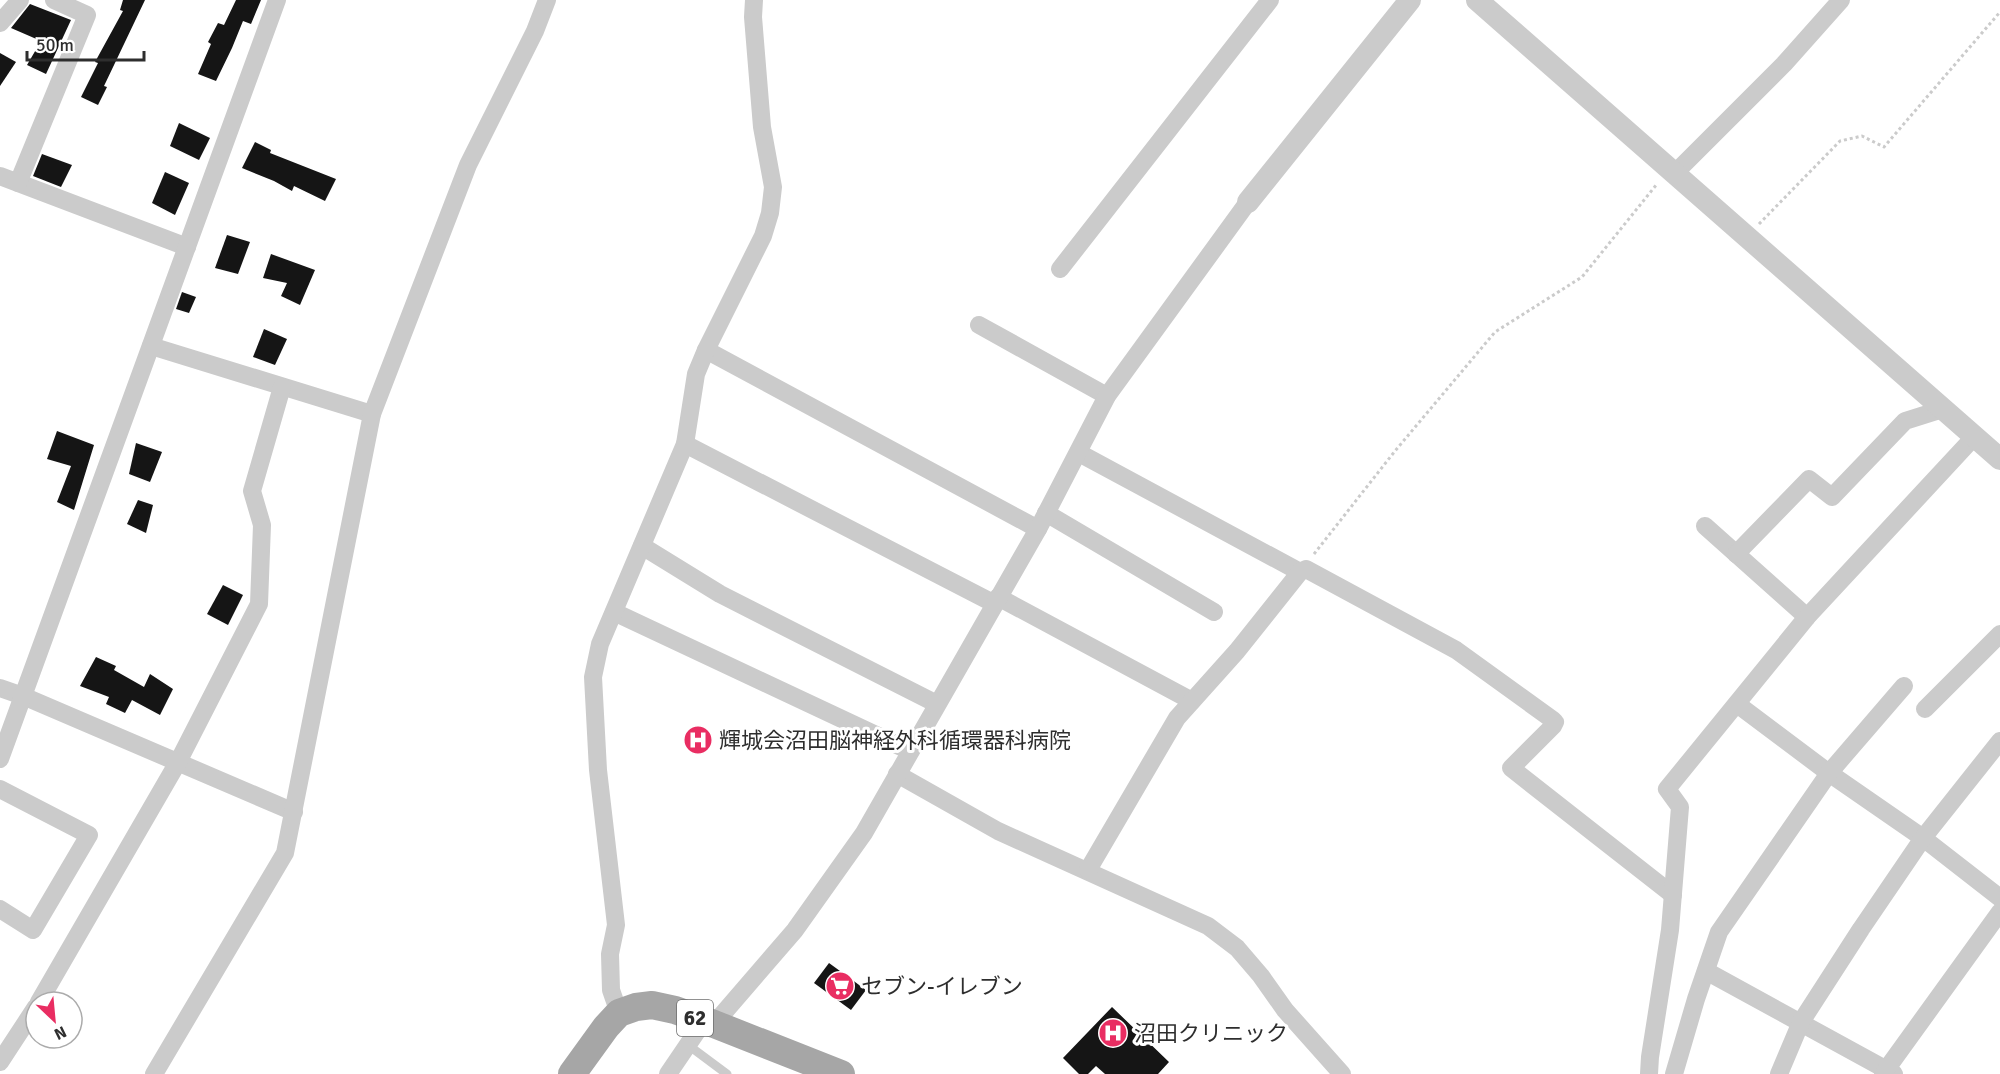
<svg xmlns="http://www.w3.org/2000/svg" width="2000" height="1074" font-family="Signika,'Noto Sans JP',sans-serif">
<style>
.building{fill:#151515}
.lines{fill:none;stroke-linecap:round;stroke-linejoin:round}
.path{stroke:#cbcbcb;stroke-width:3;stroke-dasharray:3 3;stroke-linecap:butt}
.service{stroke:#cbcbcb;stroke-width:9}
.minor{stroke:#cbcbcb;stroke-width:18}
.tertiary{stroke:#cbcbcb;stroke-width:22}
.primary{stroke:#a6a6a6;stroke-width:28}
.labels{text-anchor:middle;stroke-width:6;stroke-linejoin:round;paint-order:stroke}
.shield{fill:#fff;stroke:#6d6d6d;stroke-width:1.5}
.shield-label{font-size:21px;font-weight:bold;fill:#2e2e2e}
.poi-label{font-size:22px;fill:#2e2e2e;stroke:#fff;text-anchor:start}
</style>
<rect width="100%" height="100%" fill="#fff"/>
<!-- building -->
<g class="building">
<path d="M123,0h22l-41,86 3,1 -9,18 -17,-8 17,-34 -3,-1 28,-51 -3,-1z"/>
<path d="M236,0h25l-10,24 -8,-3 -11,27 -16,33 -18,-7 13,-30 -3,-2 10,-19 6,2z"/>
<path d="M30,4l41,16 -25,54 -19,-9 14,-24 -30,-13z"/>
<path d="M0,53l16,9 -16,24z"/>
<path d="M179,123l31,15 -11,22 -29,-14z"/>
<path d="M255,142l16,8 -1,3 66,26 -11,22 -31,-15 -2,5 -18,-10 -32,-13z"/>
<path d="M42,154l30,11 -11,22 -28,-11z"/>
<path d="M165,172l24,11 -14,32 -23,-12z"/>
<path d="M227,235l23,7 -12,32 -23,-6z"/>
<path d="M271,254l44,16 -15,35 -19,-9 6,-13 -24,-5z"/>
<path d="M182,292l14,5 -7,16 -13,-4z"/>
<path d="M264,329l23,10 -12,26 -22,-8z"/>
<path d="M57,431l37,14 -20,65 -17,-8 14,-36 -24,-7z"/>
<path d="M136,443l26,9 -12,30 -21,-8z"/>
<path d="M138,500l15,5 -7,28 -19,-9z"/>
<path d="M223,585l20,10 -15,30 -21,-11z"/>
<path d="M96,657l20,9 -2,4 30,17 6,-13 23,15 -13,26 -28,-15 -7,13 -19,-9 3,-7 -29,-11z"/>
<path d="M829,963l37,27 -15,20 -37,-27z"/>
<path d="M1112,1007l57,55 -11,12h-53l-9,-8 -8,8h-9l-16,-16z"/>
</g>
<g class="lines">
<!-- path -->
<g class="path">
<path d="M1759,224l81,-83 22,-5 22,11 116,-135"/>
<path d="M1314,554l81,-103 100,-119 87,-55 75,-93"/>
</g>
<!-- service -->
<path class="service" d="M688,1045l39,29"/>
<!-- minor -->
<g class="minor">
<path d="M0,23l20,-23"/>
<path d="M1675,173l109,-109 57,-64"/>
<path d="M0,176l187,71"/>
<path d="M18,183l69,-168 -33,-15"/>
<path d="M1060,269l210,-269"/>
<path d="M979,325l128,71"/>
<path d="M151,346l221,68"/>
<path d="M706,350l332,179"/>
<path d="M685,444l310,160"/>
<path d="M1079,453l221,119"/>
<path d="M1046,513l168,99"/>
<path d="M1705,526l102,91"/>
<path d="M642,546l78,48 217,110"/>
<path d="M1736,554l73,-75 23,18 73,-76 38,-12"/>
<path d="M998,597l194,104"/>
<path d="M614,612l296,139"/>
<path d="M0,688l23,8 271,116"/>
<path d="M1737,704l92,69 94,65 77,60"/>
<path d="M1925,709l75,-75"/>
<path d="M0,759l277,-759"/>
<path d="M897,774l101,57 210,95 29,22 24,28 24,34 57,64"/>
<path d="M0,789l89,46 -56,95 -33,-21"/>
<path d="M1088,870l89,-152 60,-67 63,-79 6,-3 150,81 97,70 2,2 -2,4 -42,42 162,127"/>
<path d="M1706,971l188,103"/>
<path d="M39,1002l139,-240 81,-158 3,-79 -10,-34 30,-104"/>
<path d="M619,1013l-8,-23 -1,-36 6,-29 -18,-155 -5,-93 7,-33 85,-200 11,-70 10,-24 57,-114 7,-23 3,-26 -11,-60 -9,-110 1,-17"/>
<path d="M714,1024l81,-94 69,-97 174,-304 69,-133 141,-194"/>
<path d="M0,1062l36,-55"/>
<path d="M154,1074l131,-221 87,-439 96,-249 67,-134 12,-31"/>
<path d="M668,1074l36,-53"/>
<path d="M1649,1074l1,-17 20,-127 10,-123 -13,-18 140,-172 168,-181"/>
<path d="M1674,1074l22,-75 23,-67 110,-159 75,-87"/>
<path d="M1779,1074l22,-52 60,-93 62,-91 77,-97"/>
<path d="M1883,1074l117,-162"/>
</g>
<!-- tertiary -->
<g class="tertiary">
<path d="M1477,0l523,459"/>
<path d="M1248,202l162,-202"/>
</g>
<!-- primary -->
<path class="primary" d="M572,1074l34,-47 13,-14 17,-6 16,-2 23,5 39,14 127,50"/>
</g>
<!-- icons -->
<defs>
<g id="hospital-disc" transform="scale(1.5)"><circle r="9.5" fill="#e92d62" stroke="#fff"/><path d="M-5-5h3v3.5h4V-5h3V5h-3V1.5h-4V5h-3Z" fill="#fff"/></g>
<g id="supermarket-disc" transform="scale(1.5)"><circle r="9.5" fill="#e92d62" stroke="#fff"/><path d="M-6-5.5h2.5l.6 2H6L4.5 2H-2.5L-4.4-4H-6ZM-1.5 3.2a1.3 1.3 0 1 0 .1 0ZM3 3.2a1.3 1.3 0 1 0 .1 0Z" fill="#fff"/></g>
</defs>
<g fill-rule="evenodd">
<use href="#hospital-disc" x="698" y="740"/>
<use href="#supermarket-disc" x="840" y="986"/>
<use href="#hospital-disc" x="1113" y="1033"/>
</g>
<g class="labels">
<!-- shield labels -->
<rect class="shield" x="677" y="1000" width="36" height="36" rx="4.5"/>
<g class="shield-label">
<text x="695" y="1025">62</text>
</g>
<!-- poi labels -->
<g class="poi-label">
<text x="719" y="748">輝城会沼田脳神経外科循環器科病院</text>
<text x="861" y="994">セブン-イレブン</text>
<text x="1134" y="1041">沼田クリニック</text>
</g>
</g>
<!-- north arrow -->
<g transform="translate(54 1020) rotate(154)"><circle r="28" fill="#ffffff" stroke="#ababab" stroke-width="1.5"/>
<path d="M0-4.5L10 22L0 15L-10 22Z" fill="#e92d62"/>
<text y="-9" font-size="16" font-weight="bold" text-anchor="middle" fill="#2e2e2e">N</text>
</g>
<!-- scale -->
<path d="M27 51v9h117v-9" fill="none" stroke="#2e2e2e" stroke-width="3"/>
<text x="36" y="51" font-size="18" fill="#2e2e2e" stroke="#ffffff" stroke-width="4.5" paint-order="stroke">50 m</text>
</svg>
